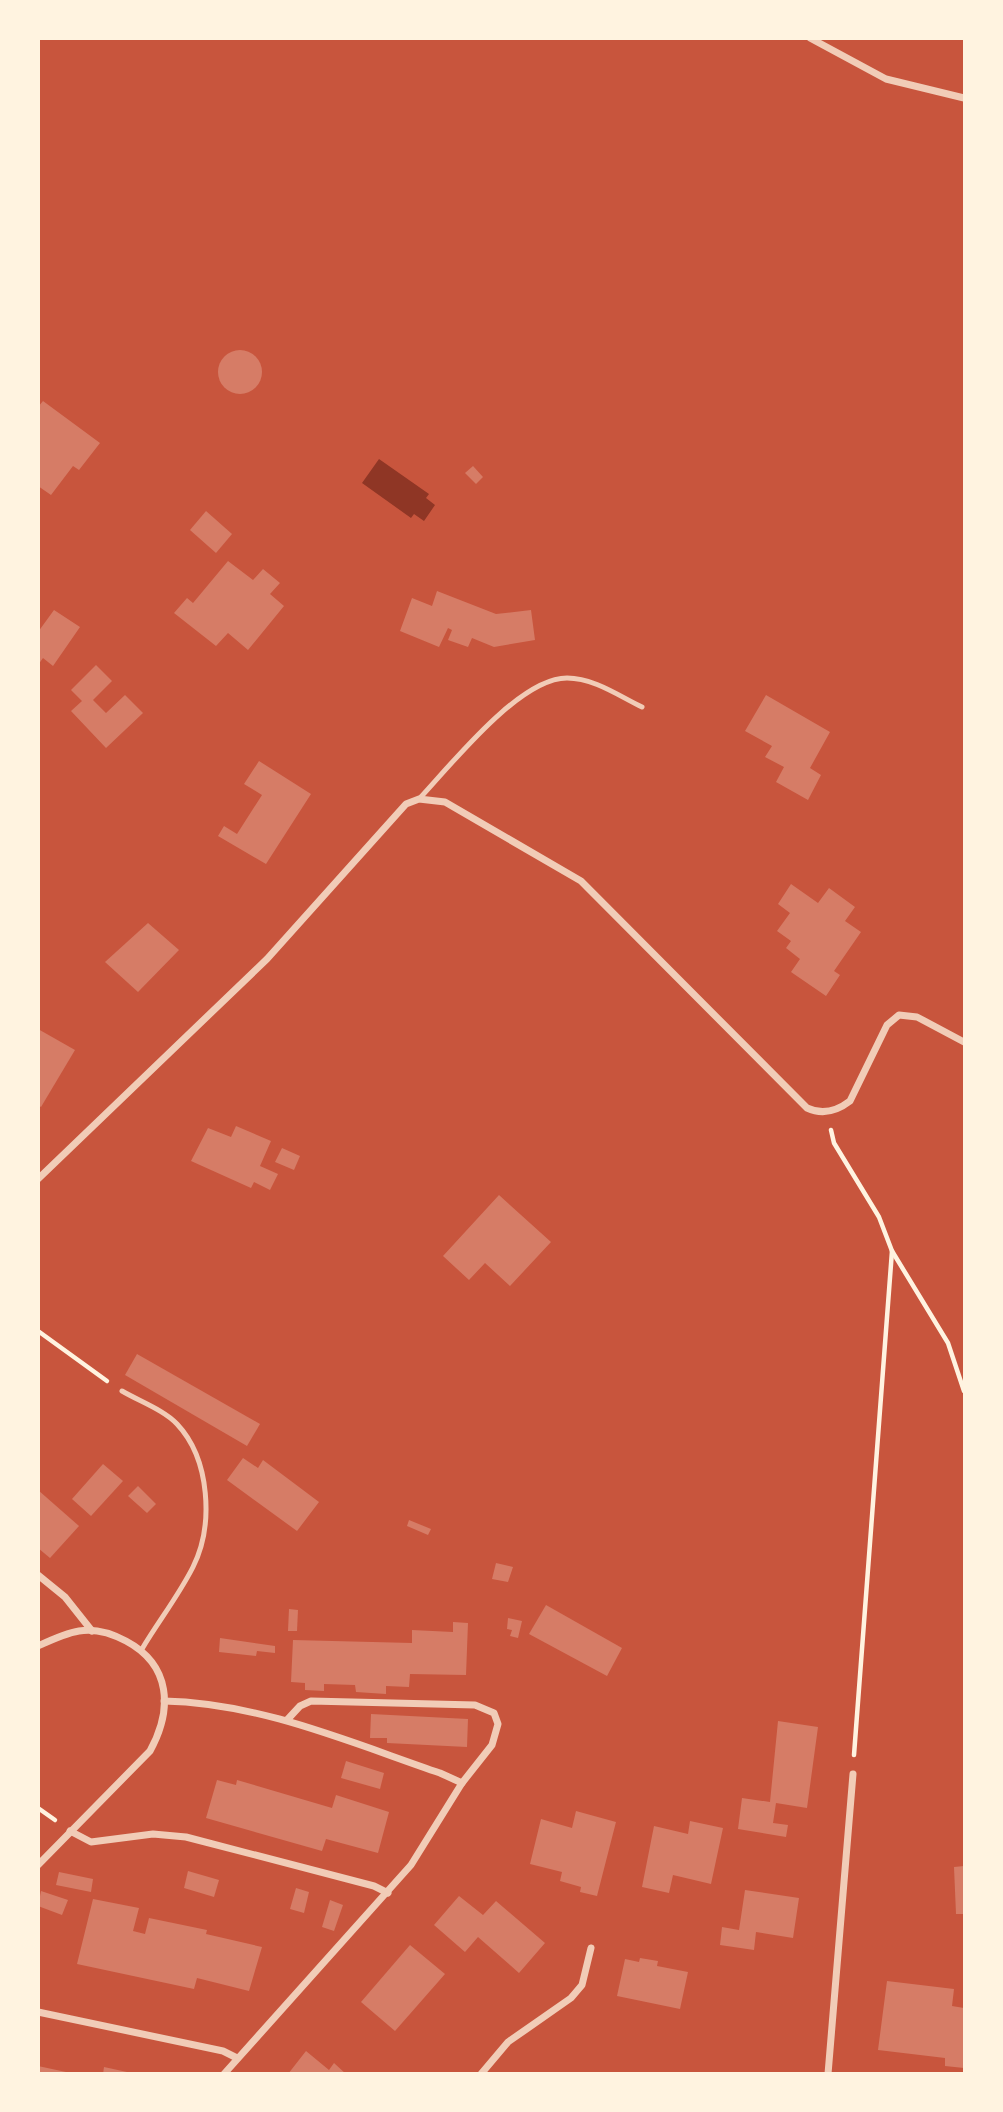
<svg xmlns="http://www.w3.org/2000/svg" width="1003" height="2112" font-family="Jost,sans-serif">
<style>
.water{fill:#8f3625}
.building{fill:#d67c66}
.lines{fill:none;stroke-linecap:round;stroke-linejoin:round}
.path{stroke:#fff3e0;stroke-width:4.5}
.service{stroke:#f1ccb7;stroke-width:5}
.minor{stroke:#f1ccb7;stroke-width:7}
</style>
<rect width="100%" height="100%" fill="#c8553d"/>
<!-- water -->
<path class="water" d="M379,459l50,35 -3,4 9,7 -11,16 -10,-7 -3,4 -49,-35z"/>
<!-- building -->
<g class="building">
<circle cx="240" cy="372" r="22"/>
<path d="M43,401l57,42 -21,27 -6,-4 -22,29 -13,-9v-79z"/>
<path d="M473,466l10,11 -7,7 -11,-11z"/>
<path d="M206,511l26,23 -16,19 -26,-23z"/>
<path d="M228,561l25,19 10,-11 17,14 -10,11 14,12 -36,44 -20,-17 -12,13 -42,-33 13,-15 6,5z"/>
<path d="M437,591l59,23 35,-4 4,30 -41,7 -22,-9 -4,9 -20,-7 4,-10 -4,-2 -9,19 -39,-16 12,-33 20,8z"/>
<path d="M54,610l26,17 -27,39 -10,-8 -5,7v-33z"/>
<path d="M96,665l16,16 -19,19 13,13 19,-18 18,18 -37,35 -35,-37 11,-10 -11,-11z"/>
<path d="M766,695l64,37 -20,36 11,7 -13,25 -32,-18 8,-15 -19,-10 7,-11 -27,-15z"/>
<path d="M259,761l52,33 -45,70 -48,-28 6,-10 13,8 25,-39 -18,-11z"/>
<path d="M791,884l27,19 11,-15 26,19 -10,14 16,11 -27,39 6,4 -14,21 -35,-24 9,-13 -14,-11 5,-7 -14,-10 13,-18 -12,-9z"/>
<path d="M148,923l31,27 -41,42 -33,-30z"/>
<path d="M38,1029l37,21 -34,57 -3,-2z"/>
<path d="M236,1126l35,15 -11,25 18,8 -8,16 -16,-8 -3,6 -60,-27 17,-33 23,9z"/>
<path d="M282,1148l18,8 -6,14 -19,-8z"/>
<path d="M499,1195l52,47 -41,44 -25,-23 -16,17 -26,-24z"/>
<path d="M137,1354l123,70 -13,22 -122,-71z"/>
<path d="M243,1458l15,10 5,-8 56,42 -22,29 -70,-51z"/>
<path d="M103,1464l20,17 -32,35 -19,-17z"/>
<path d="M138,1486l18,18 -9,9 -19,-17z"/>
<path d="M38,1490l41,36 -29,32 -12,-10z"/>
<path d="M409,1520l22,9 -3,6 -21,-9z"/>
<path d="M496,1563l17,4 -5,15 -16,-3z"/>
<path d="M546,1605l76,43 -15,28 -78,-42z"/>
<path d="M289,1609l9,1 -1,21h-9z"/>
<path d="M508,1618l14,3 -4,17 -8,-2 2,-6 -5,-1z"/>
<path d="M453,1622l15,1 -2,52 -56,-1 -1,13 -23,-1v8l-30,-2 -1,-7 -31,-1v7l-19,-1v-7l-14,-1 2,-42 119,3v-13l41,2z"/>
<path d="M220,1638l55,8v7l-18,-2 -1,5 -37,-4z"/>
<path d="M371,1714l97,5 -1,28 -80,-4v-5h-17z"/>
<path d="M778,1721l40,6 -11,81 -31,-5 -3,20 15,2 -2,12 -48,-8 4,-31 28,4z"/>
<path d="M346,1761l38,12 -4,16 -39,-11z"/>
<path d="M217,1780l19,5 1,-5 95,28 4,-13 53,17 -11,41 -52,-14 -4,12 -116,-33z"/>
<path d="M576,1811l40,11 -19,74 -17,-4 1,-5 -21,-6 2,-9 -32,-8 11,-45 31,9z"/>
<path d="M690,1821l33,7 -12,56 -38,-9 -4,18 -27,-6 12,-61 34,8z"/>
<path d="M964,1866v48h-8l-2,-47z"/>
<path d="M188,1871l31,9 -5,17 -30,-9z"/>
<path d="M59,1872l34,7 -2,13 -35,-7z"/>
<path d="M296,1888l13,4 -5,21 -14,-4z"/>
<path d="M745,1890l54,8 -6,40 -37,-6 -2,18 -34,-5 2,-18 17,3z"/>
<path d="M41,1891l27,9 -6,15 -24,-9z"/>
<path d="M459,1896l24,19 13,-14 49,42 -26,30 -41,-36 -13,15 -31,-27z"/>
<path d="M93,1899l46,9 -6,23 12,3 4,-16 58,12 -1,4 56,13 -13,44 -52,-13 -3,11 -117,-25z"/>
<path d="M330,1900l13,5 -9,26 -12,-4z"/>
<path d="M410,1945l35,29 -50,57 -34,-29z"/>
<path d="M640,1958l18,3 -1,5 31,6 -8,37 -63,-13 8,-37 14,3z"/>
<path d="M887,1981l67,8 -2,17 12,2v60l-19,-2v-8l-67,-8z"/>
<path d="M306,2051l23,19 5,-7 12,11h-58z"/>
<path d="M38,2066l28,6 -1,2h-27z"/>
<path d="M104,2067l23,5v2h-24z"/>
</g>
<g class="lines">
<!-- path -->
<g class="path">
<path d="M831,1130l3,13 45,74 13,34 -38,504"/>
<path d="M892,1251l56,92 16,48"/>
<path d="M38,1331l69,50"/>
<path d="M38,1808l17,12"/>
</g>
<!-- service -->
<g class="service">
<path d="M419,799c32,-34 100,-121 148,-121 27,0 52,18 75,29"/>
<path d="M122,1391c17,10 42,19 55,33 33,35 37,101 16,143 -14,28 -35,55 -51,82"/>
</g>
<!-- minor -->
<g class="minor">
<path d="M810,38l76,41 78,19"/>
<path d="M38,1179l229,-220 139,-155 13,-5 26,3 136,79 226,227c15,7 30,3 43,-7l37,-76 12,-10 18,2 47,25"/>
<path d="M38,1575l27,22 27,34"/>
<path d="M38,1646c13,-6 28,-13 41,-15 17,-3 32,2 47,10 45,24 47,68 24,110l-112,114"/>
<path d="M164,1701c96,2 185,41 276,72l22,10"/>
<path d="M70,1831l21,11 62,-8 33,3 188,49 14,7"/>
<path d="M38,2012l185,39 14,7"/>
<path d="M224,2074l187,-209 51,-82 30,-38 6,-21 -4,-11 -19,-8 -164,-4 -11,5 -13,14"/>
<path d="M481,2074l27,-32 63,-44 11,-13 9,-37"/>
<path d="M828,2074l25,-300"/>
</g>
</g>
<!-- border -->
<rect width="1003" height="2112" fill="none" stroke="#fff3e0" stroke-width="80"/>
</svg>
